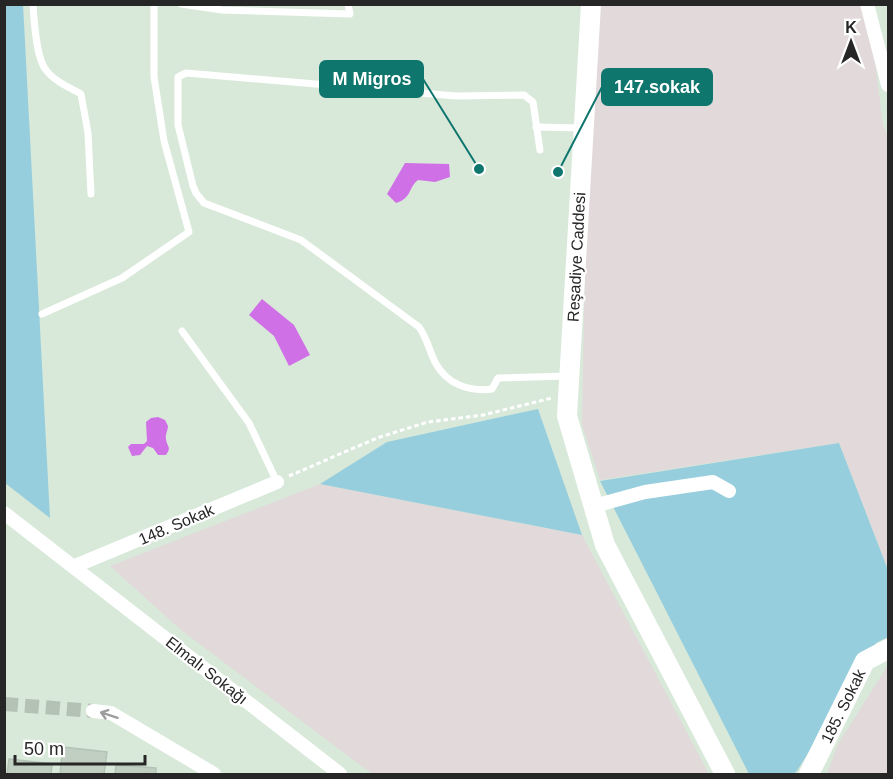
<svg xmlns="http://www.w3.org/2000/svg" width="893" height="779" font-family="Arial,sans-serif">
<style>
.industrial{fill:#e1d9da}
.green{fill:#97cedd}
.water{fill:#d070e6}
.building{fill:#c1cec2;stroke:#b3c3b6;stroke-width:1.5}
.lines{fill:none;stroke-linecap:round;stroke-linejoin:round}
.street-tunnel{stroke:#b4c2b6;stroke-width:14;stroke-dasharray:14 7;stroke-linecap:butt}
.path{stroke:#fff;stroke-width:3;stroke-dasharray:4.5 3;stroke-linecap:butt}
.lane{stroke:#fff;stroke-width:7}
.street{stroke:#fff;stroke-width:14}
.secondary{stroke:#fff;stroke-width:20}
.oneway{stroke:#9d9d9d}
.labels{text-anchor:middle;stroke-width:4.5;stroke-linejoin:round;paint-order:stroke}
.street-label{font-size:16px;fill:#262626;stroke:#fff}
.leader{fill:none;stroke:#0f766e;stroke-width:2}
.callout-dot{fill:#0f766e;stroke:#fff;stroke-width:2}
.callout{fill:#0f766e;stroke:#0f766e;stroke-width:2}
.callout-label{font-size:18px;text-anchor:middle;font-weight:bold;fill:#fff}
</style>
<rect width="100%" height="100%" fill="#d8e9da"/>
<!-- industrial -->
<g class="industrial">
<path d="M601,5h262l9,32 11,88 5,13v432l-49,-127 -239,37 -18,-55 5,-275z"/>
<path d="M320,484l262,51 127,239h-337l-191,-144 -71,-64z"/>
<path d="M888,665v109h-61l11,-30z"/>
</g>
<!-- green -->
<g class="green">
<path d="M23,4l27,514 -45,-35 -1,-478z"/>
<path d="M538,409l44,126 -262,-51 67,-42z"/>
<path d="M839,443l49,127v67l-12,6 -79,128 -4,3h-44l-149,-293z"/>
</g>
<!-- water -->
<g class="water">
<path d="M405,163l44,1 1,13 -15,5 -17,-2c-10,8 -6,18 -22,23l-9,-9z"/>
<path d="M262,299l32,26 16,30 -21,11 -15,-30 -25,-21z"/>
<path d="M158,417l7,3 3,6c0,4 -3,9 -2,13 1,8 6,8 0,16h-8l-5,-7 -6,-2 -7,9 -8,1 -4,-9 3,-3h13l3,-3 -1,-19 5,-4z"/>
</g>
<!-- building -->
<g class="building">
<path d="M63,747l44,5 -3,22h-44z"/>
<path d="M9,759l43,5 -1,10h-44z"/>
<path d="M116,765l40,3v6h-41z"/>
</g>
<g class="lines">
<!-- street-tunnel -->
<path class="street-tunnel" d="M4,704l89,7"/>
<!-- path -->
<path class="path" d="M289,476l88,-38 51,-16 55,-7 69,-17"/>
<!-- lane -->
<g class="lane">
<path d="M33,4c1,16 3,54 13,66 8,11 24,18 35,24l7,39 3,61"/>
<path d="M181,4l41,6 128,4 -2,-10"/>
<path d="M536,127l46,1"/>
<path d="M540,150l-7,-48 -9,-7 -68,1 -270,-23 -8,4v48l15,61 3,7 8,10 97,37 118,87c8,11 10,23 16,35 11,22 34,30 57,27l6,-11 69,-2"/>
<path d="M42,314l80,-36 67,-46 -25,-91 -10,-64v-73"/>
<path d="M182,331l67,92 28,59"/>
</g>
<!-- street -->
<g class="street">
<path d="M867,4l21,81"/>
<path d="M594,506l51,-14 68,-10 16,9"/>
<path d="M4,513l336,261"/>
<path d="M75,566l202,-84"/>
<path d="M93,711l18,2 103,61"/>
</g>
<!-- secondary -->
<g class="secondary">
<path d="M591,4l-24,412 38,129 120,229"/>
<path id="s1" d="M809,774l56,-113 23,-12"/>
</g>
</g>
<!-- one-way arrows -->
<defs><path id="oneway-shaft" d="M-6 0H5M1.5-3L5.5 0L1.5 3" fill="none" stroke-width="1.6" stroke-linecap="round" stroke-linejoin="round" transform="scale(1.5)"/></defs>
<use class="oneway" href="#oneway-shaft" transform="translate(109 715) rotate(-162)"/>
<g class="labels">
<!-- street labels -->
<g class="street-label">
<text transform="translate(576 257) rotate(-87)" y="6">Reşadiye Caddesi</text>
<text transform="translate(176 524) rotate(-23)" y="6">148. Sokak</text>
<text transform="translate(207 670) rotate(38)" y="6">Elmalı Sokağı</text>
<text dy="6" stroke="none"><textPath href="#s1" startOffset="76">185. Sokak</textPath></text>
</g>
</g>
<!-- callouts -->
<path class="leader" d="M479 169L423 79M558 172L602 87"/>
<g class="callout-dot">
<circle cx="479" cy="169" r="6"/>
<circle cx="558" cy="172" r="6"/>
</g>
<g class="callout">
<rect x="320" y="61" width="103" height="36" rx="6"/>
<rect x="602" y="69" width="110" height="36" rx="6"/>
</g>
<g class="callout-label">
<text x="372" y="85">M Migros</text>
<text x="657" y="93">147.sokak</text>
</g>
<!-- border -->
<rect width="893" height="779" fill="none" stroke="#262626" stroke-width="12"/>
<!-- north arrow -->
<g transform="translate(851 42)" stroke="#ffffff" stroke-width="4.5" paint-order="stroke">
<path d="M0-4.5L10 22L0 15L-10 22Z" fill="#262626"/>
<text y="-9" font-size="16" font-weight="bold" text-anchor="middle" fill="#262626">K</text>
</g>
<!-- scale -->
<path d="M15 755v9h130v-9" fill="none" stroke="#262626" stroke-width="3"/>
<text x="24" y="755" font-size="18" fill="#262626" stroke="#ffffff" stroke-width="4.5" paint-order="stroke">50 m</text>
</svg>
